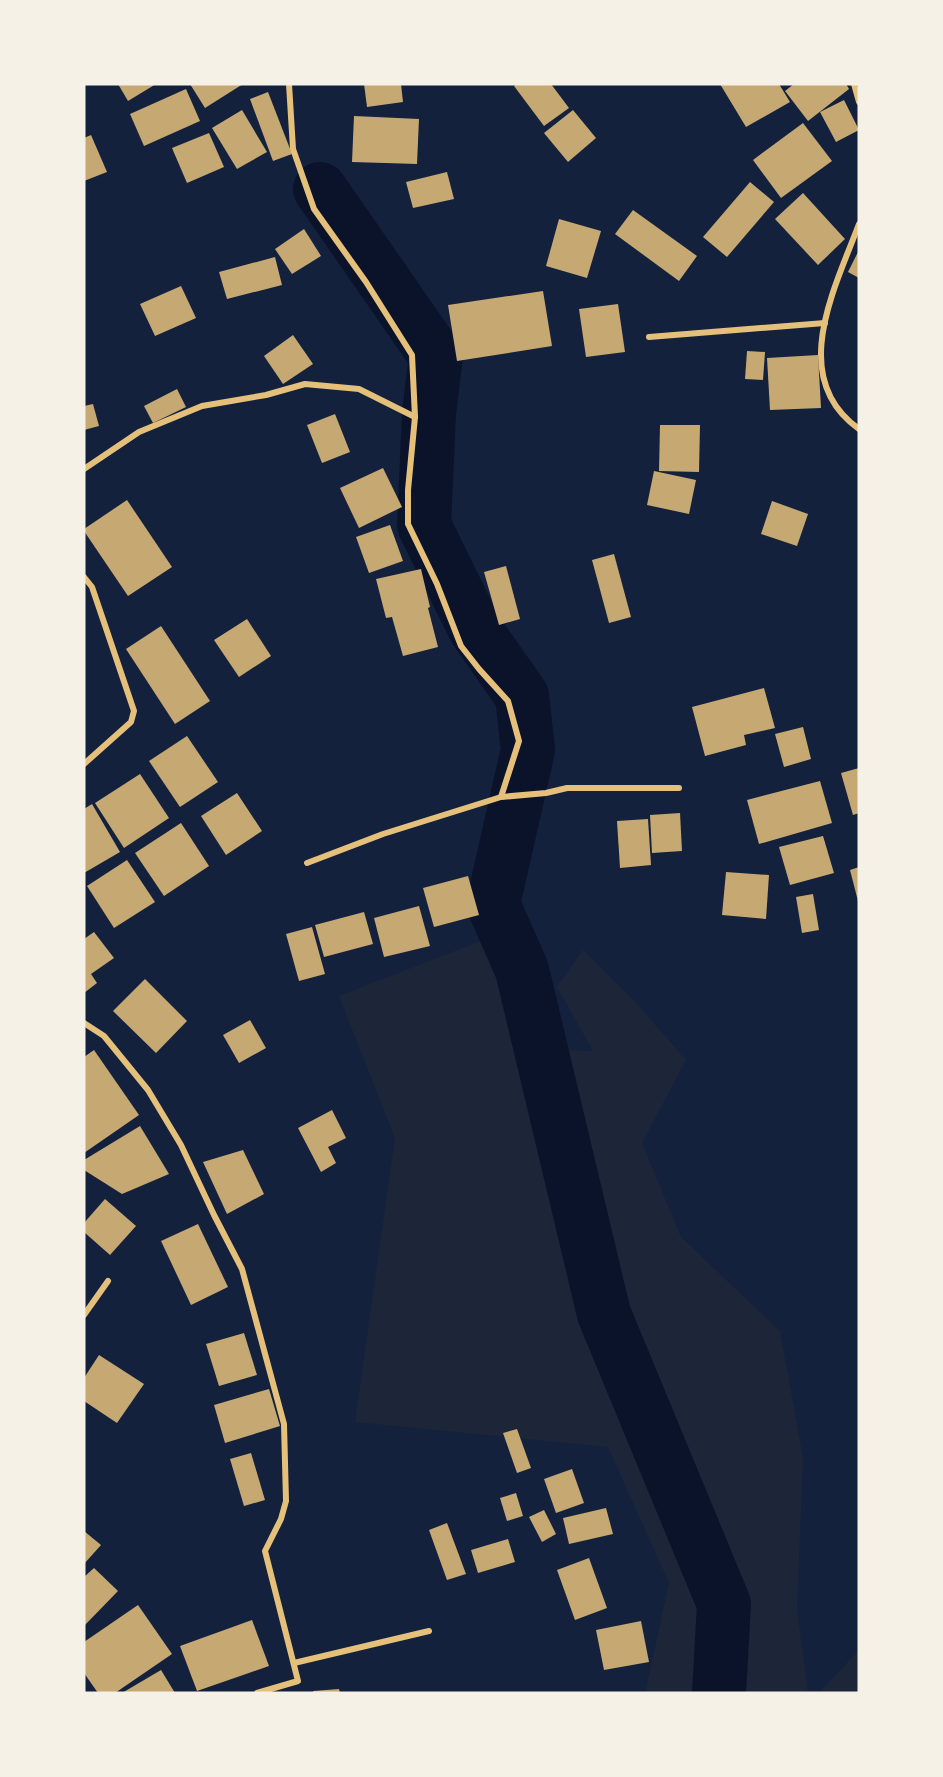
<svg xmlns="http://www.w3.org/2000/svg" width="943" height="1777" font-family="Jost,sans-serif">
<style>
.green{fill:#1d2539}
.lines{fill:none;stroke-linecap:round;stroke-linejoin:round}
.river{stroke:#0b132b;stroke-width:54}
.building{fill:#c6a872}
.minor{stroke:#e5c07b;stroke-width:6}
</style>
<rect width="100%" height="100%" fill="#14213d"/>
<!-- green -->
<g class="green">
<path d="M491,937l38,112 64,2 -36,-64 26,-37 45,44 58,66 -44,83 39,94 99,94 23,127 -6,152 11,83h-163l24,-110 -61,-136 -253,-25 40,-284 -56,-142z"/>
<path d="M859,1650v43h-40z"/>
</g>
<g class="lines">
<!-- river -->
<path class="river" d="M320,189l116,167 -7,57 -5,112 51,104 47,67 6,54 -35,154 29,66 82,344 120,290 -5,89"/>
</g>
<!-- building -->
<g class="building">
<path d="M118,84h38l-28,17z"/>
<path d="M190,84h53l-38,24z"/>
<path d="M364,84h37l2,18 -36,5z"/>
<path d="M517,84h34l18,24 -25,18 -30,-40z"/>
<path d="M720,84h59l11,18 -44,25z"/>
<path d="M794,84h52l3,5 -41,32 -23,-30z"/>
<path d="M186,89l14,32 -56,25 -14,-32z"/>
<path d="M268,92l24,62 -19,7 -23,-62z"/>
<path d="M844,100l15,30 -23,12 -16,-30z"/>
<path d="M242,110l25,42 -30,17 -25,-41z"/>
<path d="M573,110l23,28 -28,24 -24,-29z"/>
<path d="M354,116l65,3 -2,45 -65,-2z"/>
<path d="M803,123l29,38 -51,37 -28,-38z"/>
<path d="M209,133l15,34 -37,16 -15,-35z"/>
<path d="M91,135l16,37 -23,9v-43z"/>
<path d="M447,172l7,27 -41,9 -7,-26z"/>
<path d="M750,182l24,20 -47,55 -24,-20z"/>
<path d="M803,193l42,46 -27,26 -43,-46z"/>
<path d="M633,210l64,46 -18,25 -64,-47z"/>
<path d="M559,219l42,12 -14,47 -41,-12z"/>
<path d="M304,229l17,27 -29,18 -17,-25z"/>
<path d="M859,250v28l-11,-6z"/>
<path d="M275,257l7,28 -55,14 -8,-27z"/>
<path d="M181,286l15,32 -41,18 -15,-32z"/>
<path d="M543,291l9,55 -95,15 -9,-56z"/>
<path d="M618,304l7,48 -39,5 -7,-48z"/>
<path d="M293,335l20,29 -30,20 -19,-28z"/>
<path d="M747,351l18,1 -2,28 -18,-1z"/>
<path d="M818,355l3,53 -51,2 -3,-52z"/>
<path d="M177,389l9,18 -33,16 -9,-17z"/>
<path d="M93,404l6,22 -15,4v-24z"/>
<path d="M335,414l15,38 -28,11 -15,-38z"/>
<path d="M660,425h40l-1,47 -40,-1z"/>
<path d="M383,468l19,39 -43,21 -19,-40z"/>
<path d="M654,471l42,9 -7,34 -42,-9z"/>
<path d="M127,500l45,67 -44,29 -44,-65v-2z"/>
<path d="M772,501l36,13 -11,32 -36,-12z"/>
<path d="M390,525l13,36 -34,12 -13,-36z"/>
<path d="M614,554l17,63 -22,6 -17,-63z"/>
<path d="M506,566l14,53 -21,6 -15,-53z"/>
<path d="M421,569l9,38 -2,1 10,39 -35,9 -11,-39 -6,1 -10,-39z"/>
<path d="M247,619l24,37 -32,21 -25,-37z"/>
<path d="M161,626l49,75 -35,23 -49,-75z"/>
<path d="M764,688l11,40 -31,7 2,10 -41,11 -13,-49z"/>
<path d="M803,727l8,32 -27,8 -9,-33z"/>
<path d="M187,736l31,46 -38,25 -31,-46z"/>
<path d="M859,768v45l-6,2 -12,-42z"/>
<path d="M140,774l29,44 -45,30 -29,-45z"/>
<path d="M820,781l12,42 -73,21 -12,-44z"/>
<path d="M237,793l25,38 -36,24 -25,-39z"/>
<path d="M92,804l28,48 -36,21v-64z"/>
<path d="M680,813l2,38 -30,2 -2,-38z"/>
<path d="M648,819l3,46 -31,3 -3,-47z"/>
<path d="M181,823l28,43 -45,30 -29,-43z"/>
<path d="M823,836l11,37 -44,12 -11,-38z"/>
<path d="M127,860l28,42 -41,26 -27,-42z"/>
<path d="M859,867v34h-1l-8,-31z"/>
<path d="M726,872l43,3 -3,44 -44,-4z"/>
<path d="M468,876l11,39 -45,12 -11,-39z"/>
<path d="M813,894l6,36 -17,3 -6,-36z"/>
<path d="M419,906l11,40 -46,11 -10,-39z"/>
<path d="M364,912l9,32 -49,13 -9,-32z"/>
<path d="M312,927l13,47 -26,7 -13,-47z"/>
<path d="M94,932l20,26 -23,16 6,9 -13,10v-54z"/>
<path d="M145,979l42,42 -31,32 -43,-42z"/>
<path d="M250,1020l16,28 -27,15 -16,-28z"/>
<path d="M94,1050l45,65 -55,38v-96z"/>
<path d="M332,1110l14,28 -18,9 8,16 -15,9 -23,-44z"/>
<path d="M140,1126l29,48 -47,20 -38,-24v-10z"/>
<path d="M243,1150l21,44 -37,20 -24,-52z"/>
<path d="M105,1199l31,27 -26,29 -26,-23v-9z"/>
<path d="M198,1224l30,63 -37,18 -30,-64z"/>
<path d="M244,1333l13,42 -38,11 -13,-42z"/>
<path d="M99,1355l45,29 -27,39 -33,-22v-23z"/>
<path d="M269,1389l11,37 -55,17 -11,-38z"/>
<path d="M517,1429l14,39 -14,5 -14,-40z"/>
<path d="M251,1453l14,47 -21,6 -14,-47z"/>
<path d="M572,1469l12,34 -28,10 -12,-34z"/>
<path d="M516,1493l7,23 -16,5 -7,-23z"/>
<path d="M606,1508l7,26 -44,10 -6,-26z"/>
<path d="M544,1510l12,24 -14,8 -13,-25z"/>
<path d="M447,1523l19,51 -19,6 -18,-50z"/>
<path d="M84,1531l17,14 -17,19z"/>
<path d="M508,1539l7,23 -37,11 -7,-23z"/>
<path d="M589,1558l18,50 -32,12 -18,-50z"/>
<path d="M94,1568l24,23 -34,35v-49z"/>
<path d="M138,1605l34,49 -57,39h-17l-14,-20v-31z"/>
<path d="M252,1620l17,46 -72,25 -17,-45z"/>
<path d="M641,1621l8,41 -45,8 -8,-40z"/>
<path d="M161,1670l14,23h-53z"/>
<path d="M339,1689l1,4h-27v-2z"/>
</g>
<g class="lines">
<!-- minor -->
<g class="minor">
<path d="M854,84l5,18"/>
<path d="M859,224c-24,64 -72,154 0,205"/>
<path d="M649,337l176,-14"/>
<path d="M415,417l-7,73v34l29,60 24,62 18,23 29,32 11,40 -18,56"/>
<path d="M84,469l55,-37 63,-26 64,-11 39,-11 54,5 56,28 -3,-62 -46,-73 -52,-73 -21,-60 -4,-65"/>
<path d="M84,577l8,10 42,124 -3,11 -47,42"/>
<path d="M307,863l76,-29 118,-37 45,-4 21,-5h112"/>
<path d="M84,1023l20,13 44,54 33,55 33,70 28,54 42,155 2,77 -5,18 -16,32 33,130 -41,12"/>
<path d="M84,1315l24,-34"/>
<path d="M294,1663l135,-32"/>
</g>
</g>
<!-- border -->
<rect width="943" height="1777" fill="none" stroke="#f6f1e7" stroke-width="171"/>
</svg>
